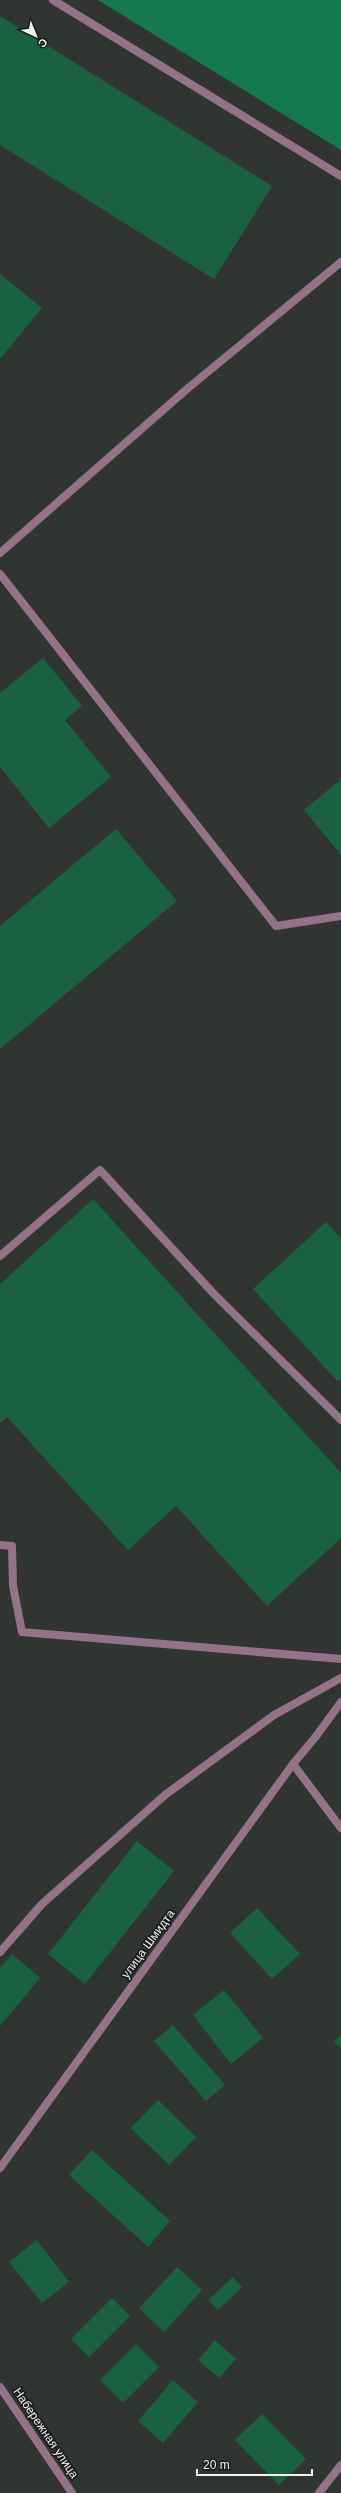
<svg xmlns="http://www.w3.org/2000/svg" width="341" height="2493" font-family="Helvetica,sans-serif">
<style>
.water{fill:#13794c}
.building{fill:#1a623f}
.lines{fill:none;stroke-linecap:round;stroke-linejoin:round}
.service{stroke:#947389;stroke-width:8}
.minor{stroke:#947389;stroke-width:8}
.labels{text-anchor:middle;stroke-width:3.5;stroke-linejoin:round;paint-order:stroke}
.street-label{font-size:12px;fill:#f2f5f3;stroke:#1a1c1b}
</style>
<rect width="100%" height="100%" fill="#303532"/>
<!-- water -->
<path class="water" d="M98,0h243v150z"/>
<!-- building -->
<g class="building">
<path d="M0,16l272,170 -58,93 -214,-134z"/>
<path d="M0,274l42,34 -42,51z"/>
<path d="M43,658l39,48 -17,14 46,57 -62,51 -49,-61v-74z"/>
<path d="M341,779v76l-37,-45z"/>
<path d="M116,829l61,72 -177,148v-123z"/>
<path d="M93,1199l248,274v65l-74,68 -91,-100 -48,44 -121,-133 -7,6v-139z"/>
<path d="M326,1222l15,16v141l-3,3 -85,-93z"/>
<path d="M137,1841l37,30 -89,113 -37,-30z"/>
<path d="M257,1908l43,46 -28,25 -42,-46z"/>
<path d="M12,1954l28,24 -40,48v-58z"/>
<path d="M224,1990l39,48 -32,26 -38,-49z"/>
<path d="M173,2025l52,60 -19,16 -52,-60z"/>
<path d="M341,2034v14l-7,-6z"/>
<path d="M158,2100l38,37 -27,28 -38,-37z"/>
<path d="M92,2150l78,71 -22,26 -79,-72z"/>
<path d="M37,2240l32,42 -27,21 -33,-41z"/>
<path d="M177,2267l25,23 -38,42 -25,-24z"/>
<path d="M233,2277l9,10 -24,23 -10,-10z"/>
<path d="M112,2298l18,18 -41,41 -18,-18z"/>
<path d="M215,2340l21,19 -17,19 -21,-18z"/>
<path d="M136,2344l23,23 -36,36 -23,-23z"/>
<path d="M173,2380l25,22 -35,41 -25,-22z"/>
<path d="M262,2414l44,45 -27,26 -44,-45z"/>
</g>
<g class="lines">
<!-- service -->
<g class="service">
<path d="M53,0l288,176"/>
<path d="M0,553l187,-164 154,-127"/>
<path d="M0,574l276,352 65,-10"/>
<path d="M0,1256l100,-86 114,124 127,126"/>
<path d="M0,1545l12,1 1,40 9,46 319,27"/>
<path d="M317,1735l24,-33"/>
<path d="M0,1952l42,-48 123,-109 109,-80 67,-37"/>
</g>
<!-- minor -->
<g class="minor">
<path d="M293,1764l48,64"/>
<path d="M0,2168l293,-404 24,-29"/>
<path d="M0,2387l72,106"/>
<path d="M319,2493l22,-28"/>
</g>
</g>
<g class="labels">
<!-- street labels -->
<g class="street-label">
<text transform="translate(148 1944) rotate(-54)" y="4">улица Шмидта</text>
<text transform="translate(46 2433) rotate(56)" y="4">Набережная улица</text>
</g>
</g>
<!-- north arrow -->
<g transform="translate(36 36) rotate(136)" stroke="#1a1c1b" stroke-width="3" paint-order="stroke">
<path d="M0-3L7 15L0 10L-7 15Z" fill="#f2f5f3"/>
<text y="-6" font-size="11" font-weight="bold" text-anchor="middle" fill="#f2f5f3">С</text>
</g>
<!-- scale -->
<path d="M197 2469v6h115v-6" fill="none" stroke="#f2f5f3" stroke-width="2"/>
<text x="203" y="2469" font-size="12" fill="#f2f5f3" stroke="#1a1c1b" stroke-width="3" paint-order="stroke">20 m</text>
</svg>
